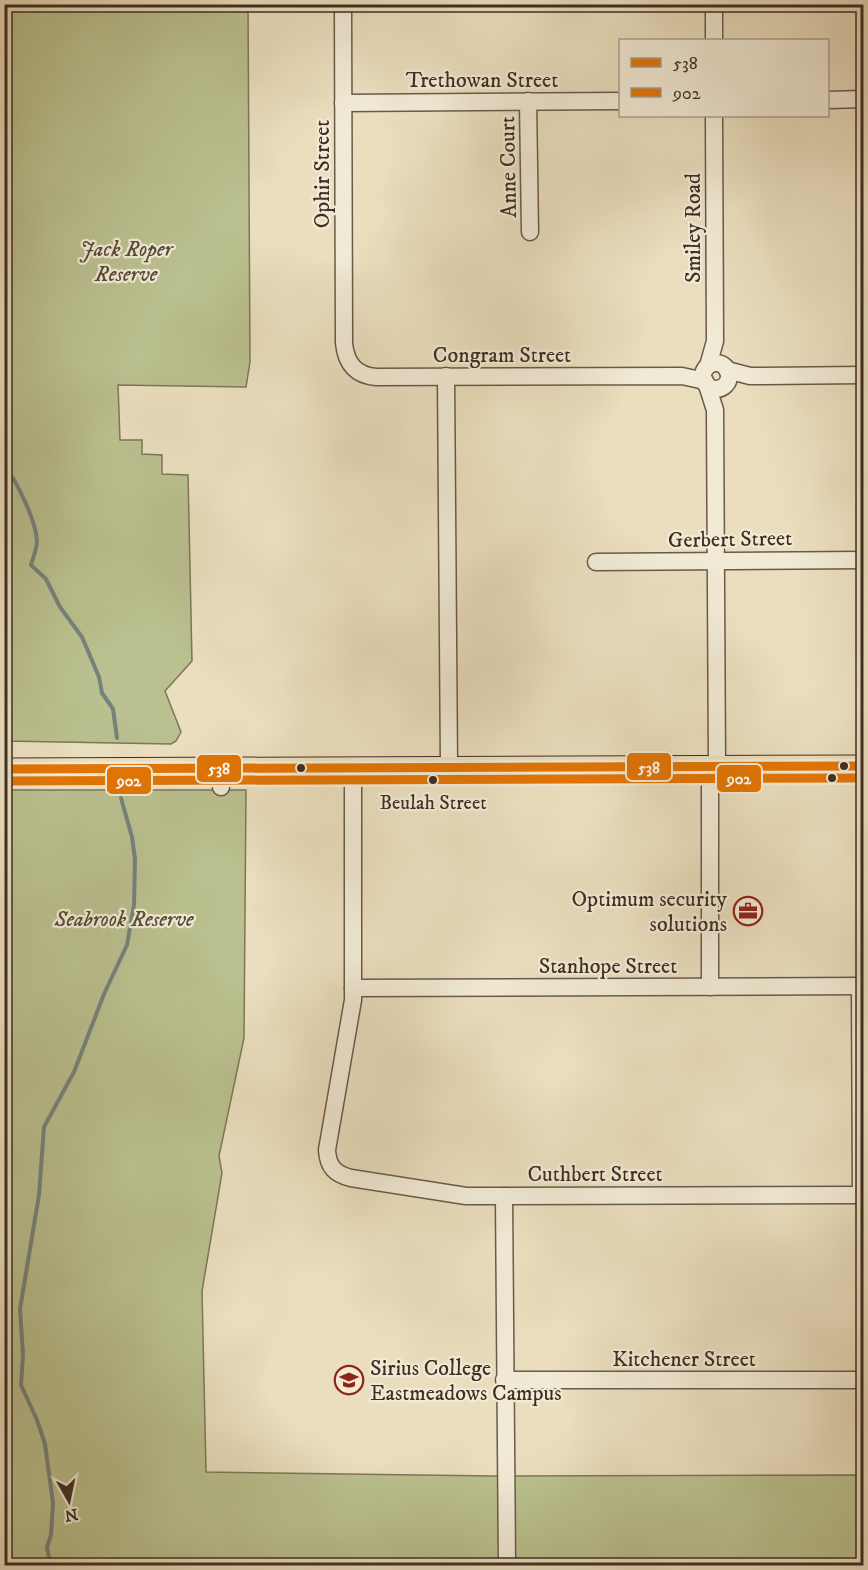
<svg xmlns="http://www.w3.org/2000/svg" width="868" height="1570" font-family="'IM FELL DW Pica',serif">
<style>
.green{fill:#bac08f;stroke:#7c7759;stroke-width:1.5}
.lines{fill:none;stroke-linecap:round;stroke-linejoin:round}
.stream{stroke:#75837d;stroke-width:4}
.minor-casing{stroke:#695a4a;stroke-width:19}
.major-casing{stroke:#3e2e23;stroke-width:23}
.minor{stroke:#f1ead5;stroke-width:16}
.major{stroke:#eadebe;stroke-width:21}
.bus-1-casing{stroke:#f1ead5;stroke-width:14}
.bus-2-casing{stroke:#f1ead5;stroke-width:14}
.bus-1{stroke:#e27505;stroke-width:9}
.bus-2{stroke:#e27505;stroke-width:9}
.bus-dot{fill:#3e2e23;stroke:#f1ead5;stroke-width:2}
.labels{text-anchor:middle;stroke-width:4.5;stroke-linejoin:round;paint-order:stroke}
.bus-label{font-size:20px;fill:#3e2e23;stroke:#f1ead5}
.street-label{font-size:22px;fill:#3e2e23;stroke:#f1ead5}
.park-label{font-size:22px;font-style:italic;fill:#574b39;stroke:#f1ead5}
.poi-label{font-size:22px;fill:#3e2e23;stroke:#f1ead5;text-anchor:end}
.line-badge{stroke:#f1ead5;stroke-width:2}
.badge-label{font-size:16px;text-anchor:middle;font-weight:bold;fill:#fff}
</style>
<rect width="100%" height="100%" fill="#eadebe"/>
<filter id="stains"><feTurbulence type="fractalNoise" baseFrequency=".00333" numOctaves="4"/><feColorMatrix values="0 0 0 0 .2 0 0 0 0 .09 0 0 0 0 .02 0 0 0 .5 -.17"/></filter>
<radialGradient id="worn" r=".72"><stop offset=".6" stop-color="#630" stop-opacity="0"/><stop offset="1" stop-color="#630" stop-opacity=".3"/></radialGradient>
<!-- green -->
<g class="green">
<path d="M5,4l243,1 2,357 -4,25 -128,-2 2,55h22v14l20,1v19l26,1 4,186 -27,30 16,41 -5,9 -5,3 -166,-3z"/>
<path d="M4,790h242l-2,248 -25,118 3,17 -20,118 4,181 286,4 371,-1v90h-858z"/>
</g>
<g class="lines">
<!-- stream -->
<g class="stream">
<path d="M4,466c13,15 32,55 33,75 0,7 -4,17 -6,24l15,14 14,28 22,30 17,40 3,16 11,16 4,29"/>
<path d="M53,1566l-4,-8 -2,-11 4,-12 2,-32 -8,-59 -8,-24 -16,-35 2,-30 -3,-46 19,-114 5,-68 30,-55 30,-78 23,-49 7,-40 1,-46 -3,-22 -11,-39"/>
</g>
<!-- minor casing -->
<g class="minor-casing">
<g id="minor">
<path d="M343,4l1,339c2,20 11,32 32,34l306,-1 23,5"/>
<path d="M714,4v36"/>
<path d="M828,100l36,-1"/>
<path d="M528,101l2,131"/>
<path d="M343,103l277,-2"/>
<circle cx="716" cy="376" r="13"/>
<path d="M708,366l7,-25 -1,-225"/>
<path d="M727,370l23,6 114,-1"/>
<path d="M446,376l3,392"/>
<path d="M707,385l8,25 2,356"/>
<path d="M596,562l268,-2"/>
<path d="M710,767v220"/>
<path d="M353,768v232l-26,150c1,17 8,24 24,28l115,18 398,-1"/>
<path d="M221,787v-19"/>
<path d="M860,986l1,209"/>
<path d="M353,988l511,-2"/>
<path d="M504,1196l3,370"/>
<path d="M504,1380h360"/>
</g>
</g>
<!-- major casing -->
<g class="major-casing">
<path id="major" d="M4,769l860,-3"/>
</g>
<!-- minor -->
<use href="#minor" class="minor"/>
<!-- major -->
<use href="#major" class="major"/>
<!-- bus-1 casing -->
<g class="bus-1-casing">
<path id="bus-1" d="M4,769l860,-3"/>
</g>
<!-- bus-2 casing -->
<g class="bus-2-casing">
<path id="bus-2" d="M4,781l860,-3"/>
</g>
<!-- bus-1 -->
<use href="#bus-1" class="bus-1"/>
<!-- bus-2 -->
<use href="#bus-2" class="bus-2"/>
</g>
<!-- icons -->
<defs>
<g id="office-ring" transform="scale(1.5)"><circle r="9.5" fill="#f1ead5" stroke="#8f2418" stroke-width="1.5"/><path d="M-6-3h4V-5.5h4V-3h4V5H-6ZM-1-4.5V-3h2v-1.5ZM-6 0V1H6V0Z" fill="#8f2418"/></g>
<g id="school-ring" transform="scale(1.5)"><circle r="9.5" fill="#f1ead5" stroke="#8f2418" stroke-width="1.5"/><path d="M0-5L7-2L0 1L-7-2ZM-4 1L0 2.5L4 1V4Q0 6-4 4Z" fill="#8f2418"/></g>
</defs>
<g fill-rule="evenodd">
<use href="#office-ring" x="748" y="911"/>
<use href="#school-ring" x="349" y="1380"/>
</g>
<!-- markers -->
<g class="bus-dot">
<circle cx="844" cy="766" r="5"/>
<circle cx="301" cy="768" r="5"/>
<circle cx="832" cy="778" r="5"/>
<circle cx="433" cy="780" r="5"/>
</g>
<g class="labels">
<!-- bus labels -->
<g class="bus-label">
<text x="433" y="809">Beulah Street</text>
</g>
<!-- street labels -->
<g class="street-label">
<text x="482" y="87">Trethowan Street</text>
<text transform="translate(507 167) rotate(-91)" y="8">Anne Court</text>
<text transform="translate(321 174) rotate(-90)" y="8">Ophir Street</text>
<text transform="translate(692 228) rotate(-90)" y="8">Smiley Road</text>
<text x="502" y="362">Congram Street</text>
<text transform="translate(730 538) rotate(-1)" y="8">Gerbert Street</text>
<text x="608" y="973">Stanhope Street</text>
<text x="595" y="1181">Cuthbert Street</text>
<text x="684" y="1366">Kitchener Street</text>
</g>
<!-- park labels -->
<g class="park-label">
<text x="126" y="256">Jack Roper<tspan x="126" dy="25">Reserve</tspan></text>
<text x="124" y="926">Seabrook Reserve</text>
</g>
<!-- poi labels -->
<g class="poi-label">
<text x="727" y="906">Optimum security<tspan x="727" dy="25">solutions</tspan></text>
<text x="370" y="1375" text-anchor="start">Sirius College<tspan x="370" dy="25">Eastmeadows Campus</tspan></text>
</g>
</g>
<g class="line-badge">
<rect x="626" y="752" width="46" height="29" rx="6" fill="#e27505"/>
<rect x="196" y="754" width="46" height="29" rx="6" fill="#e27505"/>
<rect x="716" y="764" width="46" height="29" rx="6" fill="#e27505"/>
<rect x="106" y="766" width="46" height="29" rx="6" fill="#e27505"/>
</g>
<g class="badge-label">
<text x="649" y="773">538</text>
<text x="219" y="774">538</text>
<text x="739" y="784">902</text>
<text x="129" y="786">902</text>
</g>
<!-- margin -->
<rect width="868" height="1570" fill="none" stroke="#eadebe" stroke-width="24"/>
<rect x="6" y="6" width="856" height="1558" fill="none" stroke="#3e2e23" stroke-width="3"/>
<rect x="12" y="12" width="844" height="1546" fill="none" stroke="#3e2e23" stroke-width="1.5"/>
<!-- legend -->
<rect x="619" y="39" width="210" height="78" fill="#f1ead5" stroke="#a99f8e" stroke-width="1.5"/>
<rect x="631" y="58" width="30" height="9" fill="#e27505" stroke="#a99f8e" stroke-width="1.5"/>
<text x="673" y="69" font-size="18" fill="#3e2e23">538</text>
<rect x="631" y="88" width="30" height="9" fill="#e27505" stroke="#a99f8e" stroke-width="1.5"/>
<text x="673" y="99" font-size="18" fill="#3e2e23">902</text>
<!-- north arrow -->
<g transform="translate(69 1501) rotate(171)" stroke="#f1ead5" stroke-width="4.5" paint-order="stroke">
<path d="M0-4.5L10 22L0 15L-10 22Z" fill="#3e2e23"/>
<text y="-9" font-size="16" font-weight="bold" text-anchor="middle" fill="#3e2e23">N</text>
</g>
<rect width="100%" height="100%" filter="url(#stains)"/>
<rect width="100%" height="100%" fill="url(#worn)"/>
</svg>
